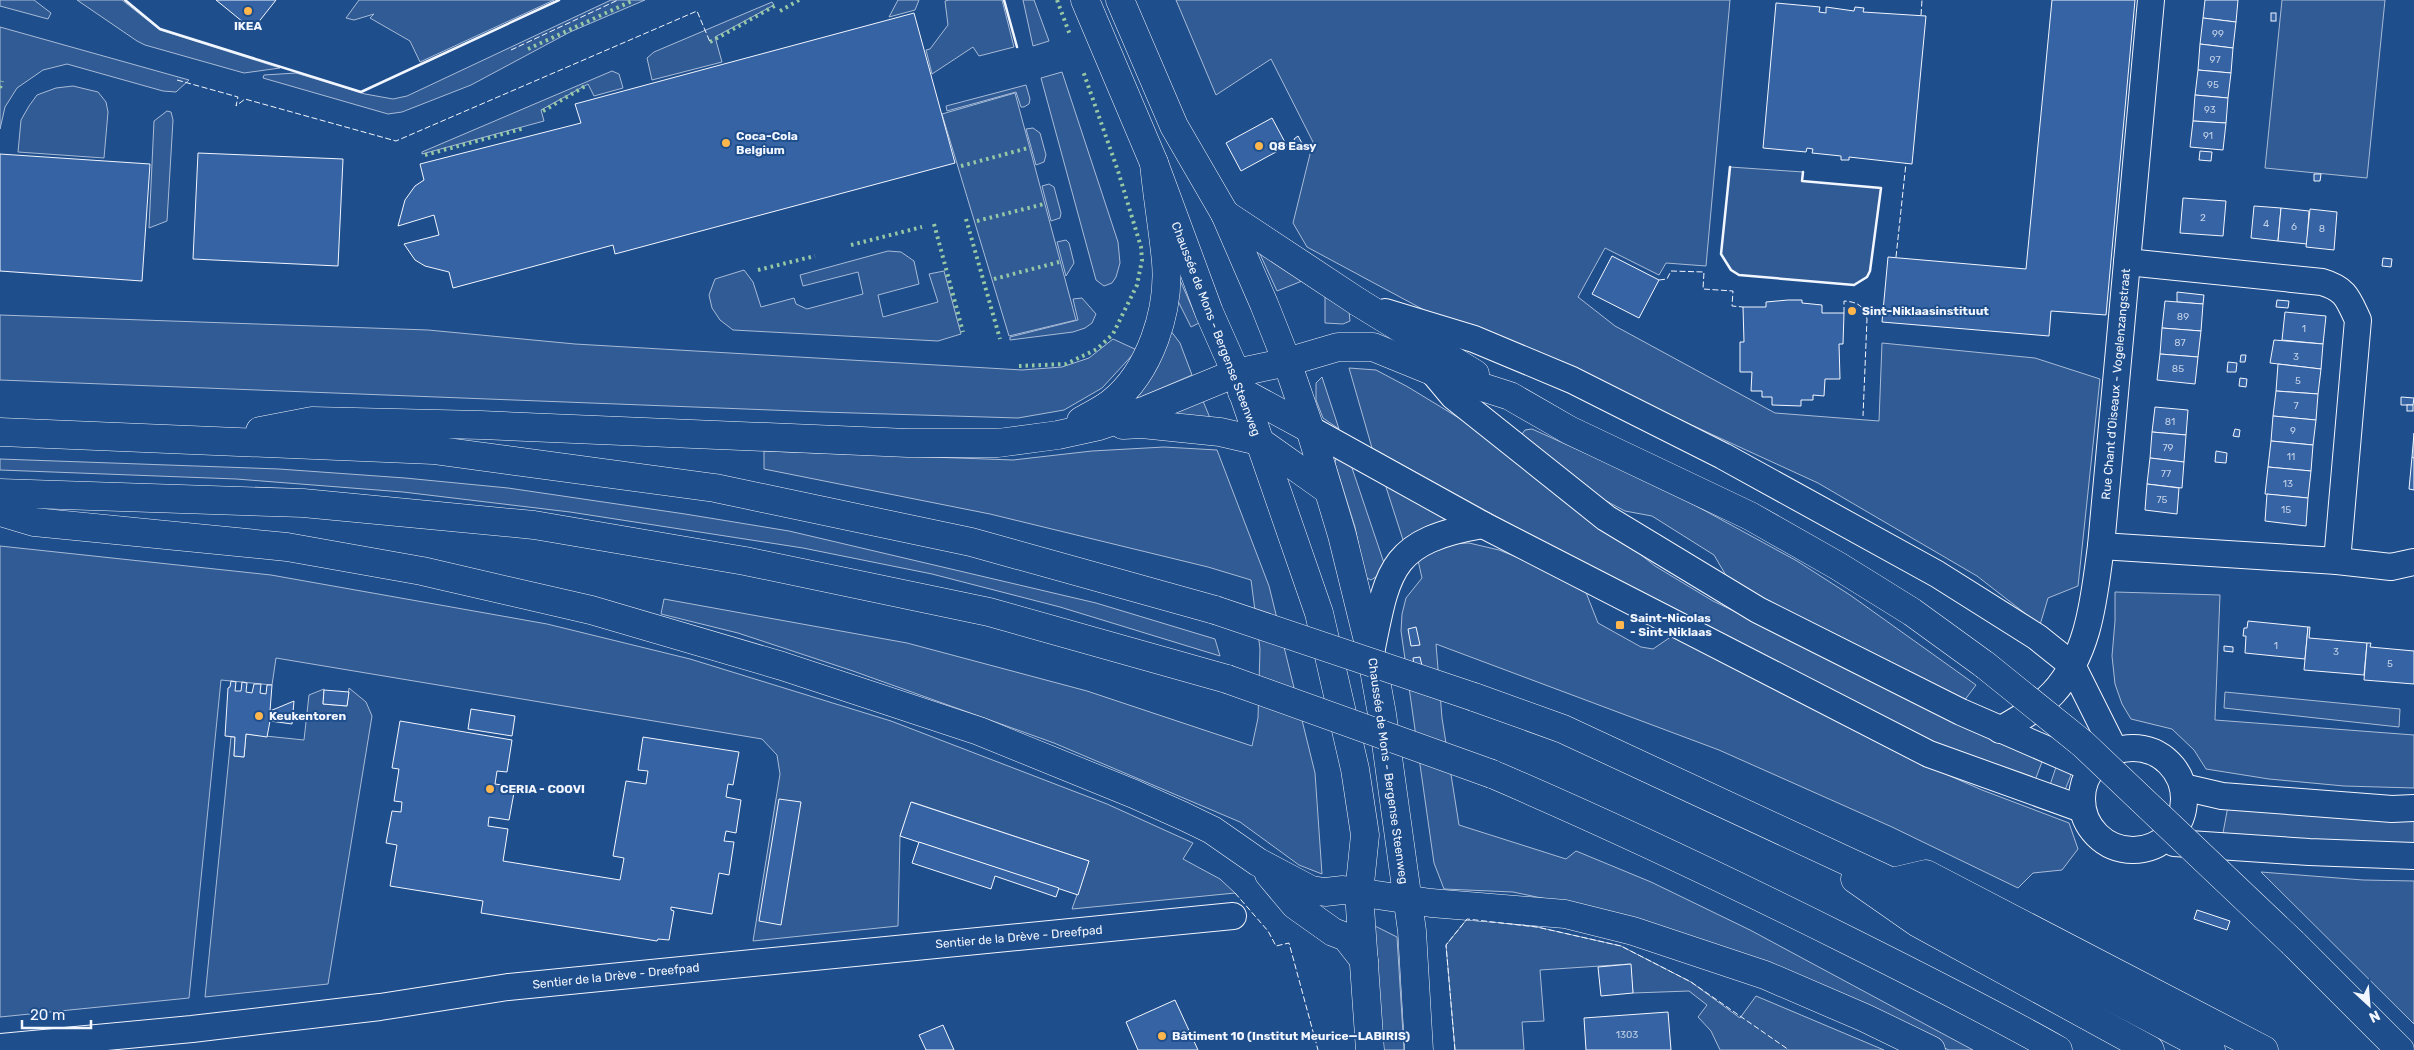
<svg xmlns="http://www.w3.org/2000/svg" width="2414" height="1050" font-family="Rubik,sans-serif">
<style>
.built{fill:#305b95;stroke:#a8bbd7}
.building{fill:#3563a3;stroke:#f2f6ff}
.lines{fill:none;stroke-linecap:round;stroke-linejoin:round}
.minor-casing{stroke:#f2f6ff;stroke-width:28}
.major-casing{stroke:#f2f6ff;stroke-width:29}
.highway-casing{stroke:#f2f6ff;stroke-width:29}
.minor{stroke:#1f4e8c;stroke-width:26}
.major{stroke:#1f4e8c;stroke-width:28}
.highway{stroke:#1f4e8c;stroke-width:28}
.highway-bridge-casing{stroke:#f2f6ff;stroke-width:29;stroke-linecap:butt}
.highway-bridge{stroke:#1f4e8c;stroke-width:28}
.hedge{stroke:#97c8a6;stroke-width:4;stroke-dasharray:2.5 4;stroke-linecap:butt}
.fence{stroke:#f2f6ff;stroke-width:1;stroke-dasharray:6 2.5;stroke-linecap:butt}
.wall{stroke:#f2f6ff;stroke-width:2.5}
.poi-dot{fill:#ffb74d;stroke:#1f4e8c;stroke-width:2}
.labels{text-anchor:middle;stroke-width:4;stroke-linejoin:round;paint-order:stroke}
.number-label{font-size:10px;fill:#c3d1e8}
.poi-label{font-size:12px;font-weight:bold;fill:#f2f6ff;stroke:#1f4e8c;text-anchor:start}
.street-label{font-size:12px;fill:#f2f6ff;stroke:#1f4e8c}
</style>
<rect width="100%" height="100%" fill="#1f4e8c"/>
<!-- built -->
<g class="built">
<path d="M0,0h34l17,13 -3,6 -48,-13z"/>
<path d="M77,0h45l38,30 120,38 -36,5 -99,-28 -8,-4z"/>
<path d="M359,0h195l-134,62 -10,-21 -40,-23 4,-4 -20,6 -8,-2z"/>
<path d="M611,0h34l-75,32 -99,53 -69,27 -14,2 -125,-36 1,-3 32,-2 69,21 28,5 14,-3z"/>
<path d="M898,0h21l-4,10 -26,7z"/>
<path d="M949,0h53l12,47 -35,9 -6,-9 -41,27 -6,-24 4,-1 18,-24 -3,-24z"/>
<path d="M1023,0h11l15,41 -16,5z"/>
<path d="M1176,0h554l-24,266 -40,-3 -7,12 -54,-27 -27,49 37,29 160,87 104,8 3,-78 153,15 65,21 -22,207 -30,12 -8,27 -63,-49 -159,-93 -253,-116 -139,-56 -119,-64 -14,-24 20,-81 -42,-83 -55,36z"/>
<path d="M2282,0h103l-18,178 -102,-10z"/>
<path d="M772,2l2,3 -59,32 7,25 -70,18 -5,-22 7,-6z"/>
<path d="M0,27l189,53 -13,12 -13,-1 -96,-27 -24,6 -26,18 -12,19 -5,22z"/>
<path d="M612,71l7,3 4,14 -29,8 -6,-12 -47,26 3,11 -122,33v-2z"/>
<path d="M1062,72l56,170 2,21 -4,14 -4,6 -8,3 -8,-6 -55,-202z"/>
<path d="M1026,85l4,14 -1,5 -5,3h-3l-5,-15 -69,19 -1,-5z"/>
<path d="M73,86l25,6 8,10 2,10 -4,46 -86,-6 3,-32 8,-14 8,-11 19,-7z"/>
<path d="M1015,93l61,227 -67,16 -67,-222z"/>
<path d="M167,111l4,1 2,8 -6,101 -18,7 5,-107z"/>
<path d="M1033,128l7,5 6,22 -2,7 -8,3 -10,-36z"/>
<path d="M1730,167l73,5 -1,9 79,7 -11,83 -3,6 -13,8 -115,-10 -8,-5 -10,-16z"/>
<path d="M1049,184l5,3 7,26 -1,5 -9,3 -9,-35z"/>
<path d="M1066,240l3,3 5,20 -8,13 -9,-34z"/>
<path d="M888,251l13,1 13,9 5,23 -41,11 5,22 55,-15 -9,-28 15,-3 17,63 -23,7 -205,-11 -13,-10 -8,-12 -3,-13 6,-16 29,-9 9,12 8,25 33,-9 2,6 11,5 56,-15 -5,-22 -55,14 -3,-11z"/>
<path d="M1262,251l40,30 -25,10 -17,-37z"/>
<path d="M1179,278l20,45 -8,4 -18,-36z"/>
<path d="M1325,295l24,16 1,10 -7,3 -18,-1z"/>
<path d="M1082,298l14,16 -4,9 -7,5 -12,4 -63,8v-3l68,-17 -5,-21z"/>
<path d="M0,315l428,15 147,14 447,26 40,-3 27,-9 24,-19 24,11 -35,38 -38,22 -46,8 -196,-6 -822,-32z"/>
<path d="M1167,326l13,17 12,32 -54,23 -3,-3z"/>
<path d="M1349,368l27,2 32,17 97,59 150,120 58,35 330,158 -10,27 -70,-27 -344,-175 -247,-136z"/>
<path d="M1322,377l17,52 -16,-11 -7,-18v-17z"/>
<path d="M1203,401l7,17 -36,-2 -1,-4z"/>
<path d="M1532,429l135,61 130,71 53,34 126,90 -12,16 -233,-117 -17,-29 -62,-39 -27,-5 -43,-23 -62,-51 5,-7z"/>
<path d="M1164,447l53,3 52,136 46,187 7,101 -23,-9 -59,-43 -186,-79 -201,-72 -115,-38 -77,-19 3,-15 243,44 180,48 165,55 6,-28 2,-69 -9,-69 -43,-13 -218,-53 -226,-45v-18l249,9 79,-9z"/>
<path d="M1336,458l15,7 34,101 -6,9 -8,5 -6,-3 -10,-50 -20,-64z"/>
<path d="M0,459l279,10 126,9 103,10 177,26 104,17 307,72 119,36 5,17 -160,-49 -128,-33 -129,-26 -233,-36 -167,-20 -167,-13 -236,-9z"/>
<path d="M1385,484l65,34 -46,25z"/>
<path d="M1469,543l30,7 20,8 66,32 13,33 43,24 12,2 19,-13 237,122 73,32 87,33 9,26 -16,21 -29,3 -15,15 -126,-61 -173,-77 -283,-106 6,74 17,107 107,34 10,-8 75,31 99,48 223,120h-24l-322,-134 -114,-24 -69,-3 -10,-26 -33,-232 1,-17 4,-16 16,-20 -5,-22 27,-12z"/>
<path d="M0,546l271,29 276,49 143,35 201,62 216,83 86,39 -10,16 37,20 15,14 -163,16 17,-48 -177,-59 -12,34 -2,90 -145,15 27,-167 -3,-19 -15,-16 -486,-81 -4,27 -51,-5 -32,318 -189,19z"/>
<path d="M2115,592l105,3 -5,125 199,15v53l-70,-2 -75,-7 -63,-10 -12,-19 -22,-21 -41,-10 -9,-15 -7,-20 -3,-28 3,-35z"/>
<path d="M349,688l17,14 6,14 -44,268 -123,13 26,-260h4l-1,19 10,1 2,-23 58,6 5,-45 15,-6 -1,15 24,2z"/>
<path d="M2225,692l175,17 -1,18 -175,-19z"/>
<path d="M2057,764l10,3 4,8 -6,15 -17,1z"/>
<path d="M2228,806l186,11v32l-191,-16z"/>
<path d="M2261,872l102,8 51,1v143z"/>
<path d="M1467,919l70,8 84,19 70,36 49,36 16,-22 128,54h-164l-9,-19 -13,-14 9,-12 -18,-14 -56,2 -3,-29 -90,6 4,51 -22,1 2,28h-69l-9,-105z"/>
<path d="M1373,925l24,12 7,113h-22z"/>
</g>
<!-- building -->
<g class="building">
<path d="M216,0h60l-19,24 -14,-2z"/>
<path d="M2052,0h83l-29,315 -55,-4 -2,25 -167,-14 6,-65 138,12z"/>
<path d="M2205,0h33l-2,22 -33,-4z"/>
<path d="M1776,3l44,4 -1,5 7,1v-6l28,4 1,-4 9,1 -1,4 63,4 -14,148 -63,-7v3h-8v-4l-29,-3 1,-4 -6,-1 -1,4 -43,-4z"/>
<path d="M914,13l41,150 -340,91 -2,-9 -160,43 -4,-16 -24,-6 -10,-6 -11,-16 35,-9 -5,-20 -36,11 7,-26 10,-14 9,-6 -4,-16 161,-41 -6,-19z"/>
<rect x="2271" y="13" width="5" height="8"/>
<path d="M2203,18l33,4 -3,26 -33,-4z"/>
<path d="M2200,44l33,4 -2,25 -33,-3z"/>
<path d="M2198,70l33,3 -3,25 -33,-3z"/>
<path d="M2195,95l33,3 -2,25 -33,-2z"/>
<path d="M1272,118l15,28 -46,25 -15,-28z"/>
<path d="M2193,121l33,2 -3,27 -33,-3z"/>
<path d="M1298,136l5,9 -5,2 -4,-8z"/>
<path d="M2200,151l12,1 -1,9 -12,-1z"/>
<path d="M198,153l145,6 -5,107 -145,-7z"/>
<path d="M0,154l150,10 -8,117 -142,-10z"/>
<path d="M2314,174h7l-1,7h-6z"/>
<path d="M2183,198l43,3 -3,35 -43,-3z"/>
<path d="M2254,206l27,2 -3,33 -27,-3z"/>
<path d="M2281,208l28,3 -2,33 -29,-3z"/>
<path d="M2310,209l27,3 -3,38 -28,-3z"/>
<path d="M1612,256l47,24 -20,38 -47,-24z"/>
<path d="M2383,258l9,1 -1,8 -9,-1z"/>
<path d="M2177,292l27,3 -1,9 -26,-2z"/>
<path d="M1788,300h14v3l20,2v8h22l-1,31h-4l1,35h-15l-1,17 -11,-1v5h-12v6l-29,-1v-8h-10v-6h-11l1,-19h-12v-30h4l-1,-35h23v-5z"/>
<path d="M2277,300l12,1 -1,7 -12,-1z"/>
<path d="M2165,301l38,3 -2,27 -39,-3z"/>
<path d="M2285,312l41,4 -3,28 -41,-4z"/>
<path d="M2162,328l39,3 -3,26 -38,-3z"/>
<path d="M2274,340l49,4 -2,25 -51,-6z"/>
<path d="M2160,354l38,3 -3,27 -38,-4z"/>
<path d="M2241,355h5l-1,7h-5z"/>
<path d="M2228,362l9,1 -1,9h-9z"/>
<path d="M2278,364l43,5 -3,25 -42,-3z"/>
<path d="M2240,378l7,1 -1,8 -7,-1z"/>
<path d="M2276,391l42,3 -2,26 -43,-4z"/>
<path d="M2401,397l13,1 -1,7h-12z"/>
<rect x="2407" y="405" width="6" height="6"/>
<path d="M2155,407l33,3 -2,25 -34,-3z"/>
<path d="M2273,416l43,4 -3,25 -42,-4z"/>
<path d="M2235,429l5,1 -1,7 -6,-1z"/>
<path d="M2152,432l34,3 -2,27 -34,-4z"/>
<path d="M2414,433v25l-2,-1z"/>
<path d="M2271,441l42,4 -2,26 -43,-4z"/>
<path d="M2216,451l11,2 -1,10 -11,-1z"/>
<path d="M2412,457l2,1v32l-5,-1z"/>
<path d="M2150,458l34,4 -2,26 -35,-4z"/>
<path d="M2268,467l43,4 -3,27 -43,-4z"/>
<path d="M2147,484l32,4 -2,26 -32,-4z"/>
<path d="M2267,494l41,4 -2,28 -41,-5z"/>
<path d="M2248,621l60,6 -3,32 -60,-6 1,-17h-3l1,-8h3z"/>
<path d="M1416,627l4,18 -9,1 -3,-17z"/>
<path d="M2308,627h2l-1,11 58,5 -3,32 -60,-5z"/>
<path d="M2367,643h4l-1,4 44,4v33l-50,-4z"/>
<path d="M2224,646l9,1v5l-9,-1z"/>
<path d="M1420,657l3,13 -8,2 -2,-14z"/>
<path d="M231,681l5,1 -1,9h6l1,-9 5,1 -1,9 6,1 2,-9h7l-1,9 6,1 1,-9h5l-2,26 24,-10 -2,23 -22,-3 -3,16 -21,-3 -2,23 -10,-1 1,-19 -10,-1 3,-48 2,-1z"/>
<path d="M324,690l25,2 -2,14 -24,-2z"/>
<path d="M471,709l44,7 -3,20 -44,-7z"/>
<path d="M400,721l112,19 -5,32 -10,-1 -2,13 20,3 -6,33 -20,-3 -1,9 20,3 -5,32 117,19 4,-22 -11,-2 13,-75 20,3 2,-13 -10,-1 5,-33 96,15 -6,33 -5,-1 -2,13 15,3 -5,33 -10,-2 -2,10 10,1 -5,33 -10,-2 -7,41 -41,-7v3l3,1 -5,29 -11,-1 -1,2 -176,-28 2,-12 -93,-15 7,-41 -11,-2 6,-32 9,1 1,-10 -8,-1 5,-32 -7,-1z"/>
<path d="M779,799l22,3 -20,123 -22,-4z"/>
<path d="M911,802l178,59 -11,34 -178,-59z"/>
<path d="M919,842l140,46 -3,9 -61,-21 -4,13 -79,-26z"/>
<path d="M2197,910l33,11 -3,9 -33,-11z"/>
<path d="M1631,964l2,29 -32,3 -3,-29z"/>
<path d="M1175,1000l23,50h-60l-12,-28z"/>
<path d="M1668,1012l3,38h-85l-2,-32z"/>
<path d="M943,1025l11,25h-28l-7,-15z"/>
</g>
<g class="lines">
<!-- minor casing -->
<g class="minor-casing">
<g id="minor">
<path d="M2127,262l195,20c24,7 26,17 36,38l-21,241"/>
<path d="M1385,312l89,27 98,41 151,76 214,118 100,63 35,28 43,86"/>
<path d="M1432,371l21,25 153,122 152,92 203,102 131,57"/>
<path d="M1310,429l173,96 446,229 153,55"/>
<path d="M2101,546l236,15 54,6 23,-5"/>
<path d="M1371,653c17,-84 19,-112 112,-128"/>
<path d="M2000,730c18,-11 38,-21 53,-37 37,-40 41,-96 48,-147l50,-546"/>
<circle cx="2133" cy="799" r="51"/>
<path d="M2183,787l39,9 170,13 22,-1"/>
<path d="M2174,843l135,9 105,4"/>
<path d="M0,1047l192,-18 188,-22 128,-20 725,-71"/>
</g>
</g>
<!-- major casing -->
<g class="major-casing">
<g id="major">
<path d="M1085,0l69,163 55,149 27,61 83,240 36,156 10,66 -6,58 11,157"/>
<path d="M1120,0l54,126 51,88 39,90 23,58 23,67 32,106 29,118 11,61 30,217 7,119"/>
<path d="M1225,214l133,88"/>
<path d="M1236,373l51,-11 51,-15h35l59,24"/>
<path d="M1242,392l68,37"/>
</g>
</g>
<!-- highway casing -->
<g class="highway-casing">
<g id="highway">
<path d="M1358,302l117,72"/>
<path d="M1432,371l78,25 59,34 181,86 88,50 74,46 73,53"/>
<path d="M1081,421c10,-6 21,-11 30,-18 39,-31 59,-92 55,-141 -3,-33 -9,-66 -12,-99"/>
<path d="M1123,425l19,-1 78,8 39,9 69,49"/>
<path d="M260,431l52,-10 169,4 427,18h90l60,-8 41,-9 47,-16 90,-37"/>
<path d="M0,432l433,18 282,38 256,54 244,68"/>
<path d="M0,493l303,10 231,22 211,36 244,51 238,67"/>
<path d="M0,512l34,10 253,25 135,24 169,39 191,56 197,65 155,63 49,22 29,14 46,32 53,28 14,2 18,-2 88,13 134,11 68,17 132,44 100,43 66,32"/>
<path d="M1474,697l89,32 329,153 319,168"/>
<path d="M1492,774c121,52 239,108 357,167 70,35 140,70 209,109"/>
<path d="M1269,874l26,31 38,27 13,5 18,23"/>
<path d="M1855,879l63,44 232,127"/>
<path d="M1892,882l34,-8 338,176"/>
<path d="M2293,943l107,107"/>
</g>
</g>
<!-- minor -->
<use href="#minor" class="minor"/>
<!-- major -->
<use href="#major" class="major"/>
<!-- highway -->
<use href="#highway" class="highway"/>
<!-- highway-bridge casing -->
<g class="highway-bridge-casing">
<g id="highway-bridge">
<path d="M1215,610l259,87"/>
<path d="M1985,665l98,79 210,199"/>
<path d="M1227,679l265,95"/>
</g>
</g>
<!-- highway-bridge -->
<use href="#highway-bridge" class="highway-bridge"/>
<!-- hedge -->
<g class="hedge">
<path d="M1057,0l13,35"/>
<path d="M780,11l19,-11"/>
<path d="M710,42l68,-38"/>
<path d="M528,49l106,-49"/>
<path d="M0,88l2,-7"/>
<path d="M543,111l44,-26"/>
<path d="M425,155l100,-27"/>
<path d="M961,166l67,-18"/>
<path d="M966,219l34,120"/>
<path d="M977,221l67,-17"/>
<path d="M934,224l29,108"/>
<path d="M851,245l71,-18"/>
<path d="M758,270l57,-14"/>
<path d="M994,279l65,-17"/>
<path d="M1019,366l47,-2 31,-15 16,-15 24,-49 5,-25 -1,-13 -23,-76 -35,-100"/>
</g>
<!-- fence -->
<g class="fence">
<path d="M1921,15l1,-15"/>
<path d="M511,50l107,-50"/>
<path d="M177,80l61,17 -2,9 9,-7 151,42 301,-130 13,31"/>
<path d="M1896,257l10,-94"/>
<path d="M1659,280l8,-1 4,-8 33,1 -1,17 30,2 -1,15 11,1"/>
<path d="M1844,313v-12c14,1 20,5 23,18l-4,97"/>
<path d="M1235,893l33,38 8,15 13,-3 29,107"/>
<path d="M1455,1050l-9,-105 21,-26 70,8 84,19 70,36 98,68"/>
</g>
<!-- wall -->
<g class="wall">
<path d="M125,0l35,29 201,63 198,-92"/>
<path d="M1004,0l13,47"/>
<path d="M1730,167l-9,87 10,16 8,5 115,10 13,-8 3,-6 11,-83 -79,-7 1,-9"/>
</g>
</g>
<!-- markers -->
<g class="poi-dot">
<circle cx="248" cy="11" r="5"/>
<circle cx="726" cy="143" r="5"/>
<circle cx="1259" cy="146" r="5"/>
<circle cx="1852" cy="311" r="5"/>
<rect x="1615" y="620" width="10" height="10" rx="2.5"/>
<circle cx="259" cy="716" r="5"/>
<circle cx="490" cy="789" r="5"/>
<circle cx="1162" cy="1036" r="5"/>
</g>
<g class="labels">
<!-- number labels -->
<g class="number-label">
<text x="2218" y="37">99</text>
<text x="2215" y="63">97</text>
<text x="2213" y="88">95</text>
<text x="2210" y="113">93</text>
<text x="2208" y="139">91</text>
<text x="2203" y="221">2</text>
<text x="2266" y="227">4</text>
<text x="2294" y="230">6</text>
<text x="2322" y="232">8</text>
<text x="2183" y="320">89</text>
<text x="2304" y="332">1</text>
<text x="2180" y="346">87</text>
<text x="2296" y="360">3</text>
<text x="2178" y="372">85</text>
<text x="2298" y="384">5</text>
<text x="2296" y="409">7</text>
<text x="2170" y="425">81</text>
<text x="2293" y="434">9</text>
<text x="2168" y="451">79</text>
<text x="2291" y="460">11</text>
<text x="2166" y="477">77</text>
<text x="2288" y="487">13</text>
<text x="2162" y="503">75</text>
<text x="2286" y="513">15</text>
<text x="2276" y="649">1</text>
<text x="2336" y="655">3</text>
<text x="2390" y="667">5</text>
<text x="1627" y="1038">1303</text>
</g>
<!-- poi labels -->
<g class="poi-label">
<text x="248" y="30" text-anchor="middle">IKEA</text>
<text x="736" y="140">Coca-Cola<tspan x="736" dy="14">Belgium</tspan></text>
<text x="1269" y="150">Q8 Easy</text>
<text x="1862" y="315">Sint-Niklaasinstituut</text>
<text x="1630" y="622">Saint-Nicolas<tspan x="1630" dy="14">- Sint-Niklaas</tspan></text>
<text x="269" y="720">Keukentoren</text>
<text x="500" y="793">CERIA - COOVI</text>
<text x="1172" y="1040">Bâtiment 10 (Institut Meurice—LABIRIS)</text>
</g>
<!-- street labels -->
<g class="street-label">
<text transform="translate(1216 329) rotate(69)" y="4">Chaussée de Mons - Bergense Steenweg</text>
<text transform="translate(2116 384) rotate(-85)" y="4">Rue Chant d'Oiseaux - Vogelenzangstraat</text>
<text transform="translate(1388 771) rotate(82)" y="4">Chaussée de Mons - Bergense Steenweg</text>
<text transform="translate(1019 937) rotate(-5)" y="4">Sentier de la Drève - Dreefpad</text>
<text transform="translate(616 976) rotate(-6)" y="4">Sentier de la Drève - Dreefpad</text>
</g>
</g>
<!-- north arrow -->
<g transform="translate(2369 1005) rotate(154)" stroke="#1f4e8c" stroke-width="4" paint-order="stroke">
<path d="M0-4L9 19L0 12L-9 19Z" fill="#f2f6ff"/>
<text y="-8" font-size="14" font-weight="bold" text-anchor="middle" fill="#f2f6ff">N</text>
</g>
<!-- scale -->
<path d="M22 1020v8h69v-8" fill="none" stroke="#f2f6ff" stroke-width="2.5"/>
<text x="30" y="1020" font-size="15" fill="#f2f6ff" stroke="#1f4e8c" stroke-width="4" paint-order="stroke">20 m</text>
</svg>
